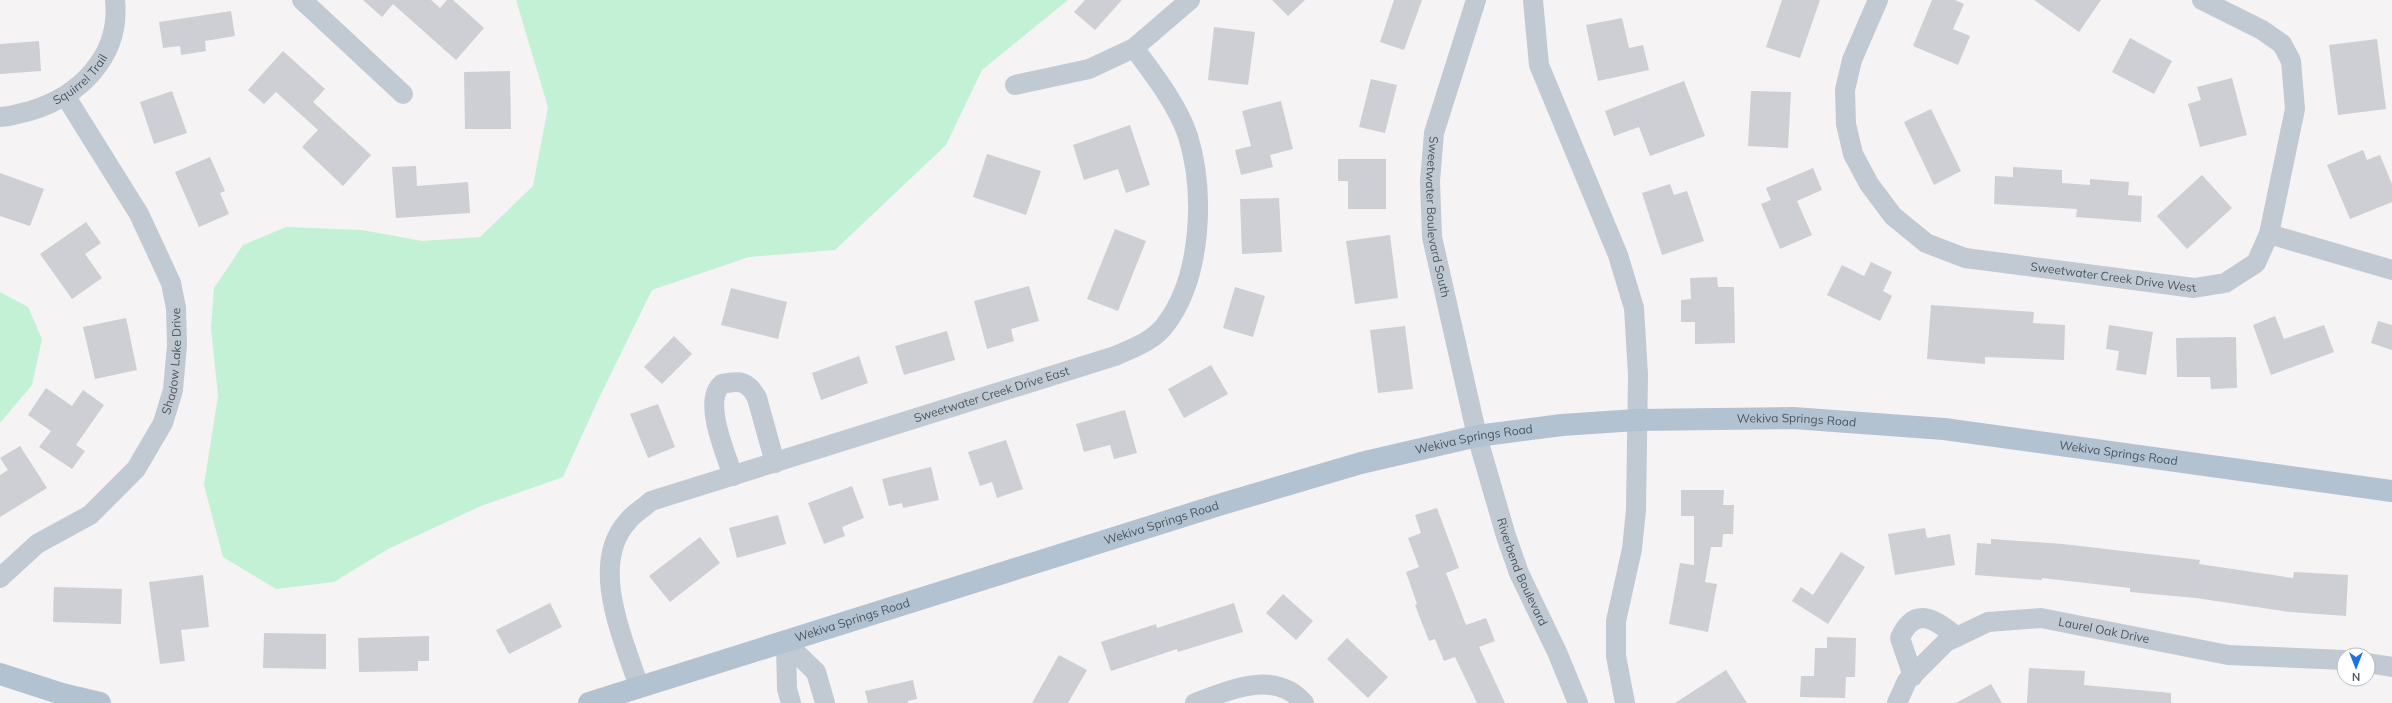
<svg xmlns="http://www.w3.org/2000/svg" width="2392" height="703" font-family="Mulish,sans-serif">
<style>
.green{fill:#c3f1d5}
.building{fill:#cdcfd5}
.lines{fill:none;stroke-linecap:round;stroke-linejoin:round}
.minor{stroke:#c1cad2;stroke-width:20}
.major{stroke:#b3c2d1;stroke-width:22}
.labels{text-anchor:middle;stroke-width:3;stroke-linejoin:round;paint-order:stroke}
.street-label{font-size:12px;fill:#4a5661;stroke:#fff}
</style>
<rect width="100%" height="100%" fill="#f5f3f3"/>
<!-- green -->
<g class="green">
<path d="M516,0h552l-86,70 -36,75 -111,105 -86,7 -97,33 -53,108 -36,79 -82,29 -93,43 -54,33 -58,7 -53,-32 -19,-72 14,-89 -7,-69 3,-39 29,-43 43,-18 76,3 60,11 58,-4 53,-51 15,-79z"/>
<path d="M0,292l28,15 14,32 -10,46 -32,38z"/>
</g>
<!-- building -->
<g class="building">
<path d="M363,0h68l9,8 7,-8h6l31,28 -28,32 -63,-56 -11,13z"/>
<path d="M1085,0h37l-27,30 -21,-18z"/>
<path d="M1272,0h33l-17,16z"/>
<path d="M1394,0h28l-18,50 -24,-8z"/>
<path d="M1782,0h38l-20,58 -34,-11z"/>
<path d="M1932,0h23l9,4 -11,25 17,7 -12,29 -45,-19z"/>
<path d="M2034,0h67l-22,32z"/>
<path d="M231,11l4,25 -30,5 1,10 -25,4 -1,-9 -17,2 -4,-26z"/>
<path d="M1622,18l7,30 14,-3 6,25 -51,11 -12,-56z"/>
<path d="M1214,27l41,5 -7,53 -40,-5z"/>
<path d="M2130,38l42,23 -18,33 -42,-22z"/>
<path d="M2377,39l9,70 -48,6 -9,-70z"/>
<path d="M39,41l2,30 -41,3v-30z"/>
<path d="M283,51l42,38 -12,13 58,53 -28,31 -41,-39 16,-17 -42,-38 -12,12 -16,-14z"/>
<path d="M510,71l1,58h-46l-1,-57z"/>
<path d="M2232,78l15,57 -47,12 -12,-43 13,-4 -4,-13z"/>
<path d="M1371,79l26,6 -12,48 -26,-6z"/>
<path d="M1684,81l21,55 -55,20 -11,-29 -25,9 -9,-25z"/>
<path d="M172,91l15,42 -33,11 -14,-42z"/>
<path d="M1751,91l40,1 -3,56 -40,-2z"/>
<path d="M1281,101l12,48 -23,6 3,12 -32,8 -6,-25 16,-4 -9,-35z"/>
<path d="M1931,109l30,62 -27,14 -30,-63z"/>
<path d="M1130,125l20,60 -24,8 -8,-24 -34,11 -11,-35z"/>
<path d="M2363,150l4,10 13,-5 12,29v18l-42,17 -23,-54z"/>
<path d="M987,154l54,17 -15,44 -53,-18z"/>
<path d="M210,157l15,34 -5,2 9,21 -30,13 -24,-55z"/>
<path d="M1338,159h48v50h-38v-28h-10z"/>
<path d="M416,166l1,20 51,-4 2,31 -74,5 -4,-51z"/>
<path d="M2013,167l49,3v13l28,2v-6l39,3 -1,13 14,1 -1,26 -65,-5 1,-8 -83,-5 1,-28 18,1z"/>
<path d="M1813,168l9,22 -25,11 15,34 -32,14 -19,-45 10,-4 -5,-12z"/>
<path d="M0,173l44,16 -14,37 -30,-10z"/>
<path d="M2202,175l30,33 -45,41 -30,-33z"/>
<path d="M1670,184l4,11 13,-4 17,50 -42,14 -20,-62z"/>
<path d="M1279,198l3,54 -40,2 -2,-55z"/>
<path d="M86,222l15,21 -16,11 17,24 -30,21 -32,-45z"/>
<path d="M1115,229l31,12 -28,70 -31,-12z"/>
<path d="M1390,235l8,63 -43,6 -9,-63z"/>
<path d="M1871,262l21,10 -9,19 9,5 -12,25 -53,-26 15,-30 22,11z"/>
<path d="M1717,277l1,10h16l1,56 -40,1v-22h-14v-22l10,-1 -1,-21z"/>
<path d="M1029,286l10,35 -28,8 3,12 -27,8 -13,-48z"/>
<path d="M1235,287l30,9 -12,41 -30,-9z"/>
<path d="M731,288l56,14 -9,37 -57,-14z"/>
<path d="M1931,305l103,7 -1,11 32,2 -1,35 -79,-3v7l-58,-5z"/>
<path d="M2275,316l9,23 40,-14 10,27 -63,23 -18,-50z"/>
<path d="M126,318l11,52 -42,9 -12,-52z"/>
<path d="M2378,321l14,4v25l-21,-7z"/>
<path d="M2109,325l44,7 -7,43 -30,-5 3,-19 -13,-2z"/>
<path d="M1405,326l8,63 -35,4 -8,-63z"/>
<path d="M947,331l8,29 -51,15 -9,-29z"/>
<path d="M674,336l18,18 -30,30 -18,-17z"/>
<path d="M2236,337l1,51 -26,1 -1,-12h-33l-1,-39z"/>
<path d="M859,356l9,27 -47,17 -9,-27z"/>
<path d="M1211,365l17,29 -44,24 -16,-29z"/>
<path d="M46,388l26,18 11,-16 21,15 -28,40 9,6 -13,18 -33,-22 12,-16 -23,-16z"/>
<path d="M658,404l17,43 -27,11 -18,-44z"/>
<path d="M1125,410l12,43 -23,6 -4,-14 -26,7 -8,-28z"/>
<path d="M1006,440l17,49 -26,9 -5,-16 -12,4 -12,-34z"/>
<path d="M20,446l27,42 -47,29v-42l8,-5 -8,-12z"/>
<path d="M931,467l8,33 -36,8 -1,-5 -13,3 -7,-27z"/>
<path d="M852,486l12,32 -22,9 3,9 -21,8 -16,-41z"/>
<path d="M1681,490h43l-1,15h11l-1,29h-10l-1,13h-11l-6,35 12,2 -9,48 -39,-8 11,-61 14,2v-49h-13z"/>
<path d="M1437,508l22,60 -13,5 20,52 20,-7 9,23 -16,6 26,56h-28l-22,-46 -11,4 -9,-22 -6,2 -14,-36 2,-1 -11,-32 13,-5 -11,-29 13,-5 -6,-18z"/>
<path d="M778,515l8,29 -49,14 -8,-30z"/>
<path d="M1925,528l2,10 23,-4 5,31 -60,10 -7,-41z"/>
<path d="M700,537l20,26 -50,39 -21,-26z"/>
<path d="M1991,539l72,5 137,16 -1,4 94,14 1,-6 54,3 -2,41 -56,-4 -94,-14 -66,-6v-4l-88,-10v2l-67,-5 2,-32 14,1z"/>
<path d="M1841,552l24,15 -37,57 -36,-23 9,-14 12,8z"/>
<path d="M203,575l6,52 -28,3 4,31 -25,3 -11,-82z"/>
<path d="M54,587l68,2 -1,35 -68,-2z"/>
<path d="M1283,594l30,27 -17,19 -30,-27z"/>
<path d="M550,603l12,24 -53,27 -13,-24z"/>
<path d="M1234,603l9,29 -65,20 -1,-3 -66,22 -10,-29 55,-18 1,4z"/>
<path d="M264,633l62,1v35l-63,-1z"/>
<path d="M429,636v25h-11v10l-59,1 -1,-34z"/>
<path d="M1827,637l29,1 -1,39h-9l-1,21 -45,-1 1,-21h13l1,-28h12z"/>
<path d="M1347,638l41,39 -20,21 -41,-39z"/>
<path d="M1059,655l28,15 -19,33h-36z"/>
<path d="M2029,668l56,3 -1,14 87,8v10h-144z"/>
<path d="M1726,670l21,33h-72z"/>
<path d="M913,680l4,19 -9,2v2h-40l-3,-12z"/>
<path d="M1991,684l11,19h-46z"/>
</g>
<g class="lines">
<!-- minor -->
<g class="minor">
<path d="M302,0l101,94"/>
<path id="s1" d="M1476,0l-42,133 -4,48 2,56 45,199 29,100 13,37 38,79 21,51"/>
<path d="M1533,0l6,65 79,190 16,53 4,67 -2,135 -4,39 -16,72v35l9,47"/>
<path id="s2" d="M1878,0l-26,60 -7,30 1,34 7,30 16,30 24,32 33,27 39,15 229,30 31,-5 31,-20 13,-29 26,-125 -4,-48 -9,-17 -20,-14 -60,-30"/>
<path d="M1015,85l74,-16 45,-21 56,-48"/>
<path id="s3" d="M0,117c10,0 20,-4 30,-6 50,-15 91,-55 85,-111"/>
<path d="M2269,234l123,36"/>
<path d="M733,476c-7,-22 -31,-75 -11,-92 18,-4 26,-3 35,14l18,65"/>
<path id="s4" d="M0,578l37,-34 53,-29 46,-46 27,-46 10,-33 4,-45 -1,-37 -5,-25 -32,-69 -73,-117"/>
<path d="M786,643l30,29 9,31"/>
<path d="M786,643l1,46 4,14"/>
<path d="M2368,663l24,4"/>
<path d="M1913,676l-13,-38c15,-33 35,-19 57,-1"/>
<path id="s5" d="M639,687c-15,-47 -51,-123 -11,-166 6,-8 16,-13 23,-20l464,-145c18,-8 39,-15 51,-32 36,-48 39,-132 22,-188 -11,-32 -34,-61 -54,-88"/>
<path d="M1195,703c35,-13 80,-34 109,0"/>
<path id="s6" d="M1897,703l10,-22 39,-39 42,-20 53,-4 187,37 116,5"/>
</g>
<!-- major -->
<g class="major">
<path d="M0,674l62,20 38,9"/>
<path id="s7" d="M589,703l633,-199 139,-41 116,-27 85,-11 74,-5 157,-2 151,11 448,62"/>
</g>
</g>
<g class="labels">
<!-- street labels -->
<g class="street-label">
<text dy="4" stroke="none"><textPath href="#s3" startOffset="91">Squirrel Trail</textPath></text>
<text dy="4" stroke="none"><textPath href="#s1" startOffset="224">Sweetwater Boulevard South</textPath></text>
<text dy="4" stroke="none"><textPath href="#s2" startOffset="469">Sweetwater Creek Drive West</textPath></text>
<text dy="4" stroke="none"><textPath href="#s4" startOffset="292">Shadow Lake Drive</textPath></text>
<text dy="4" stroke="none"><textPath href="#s5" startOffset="562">Sweetwater Creek Drive East</textPath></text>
<text dy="4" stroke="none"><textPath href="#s7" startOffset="1248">Wekiva Springs Road</textPath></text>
<text dy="4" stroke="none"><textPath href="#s7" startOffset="924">Wekiva Springs Road</textPath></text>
<text dy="4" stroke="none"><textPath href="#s7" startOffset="1572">Wekiva Springs Road</textPath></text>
<text dy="4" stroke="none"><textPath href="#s7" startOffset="600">Wekiva Springs Road</textPath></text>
<text dy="4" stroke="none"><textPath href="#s1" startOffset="591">Riverbend Boulevard</textPath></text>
<text dy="4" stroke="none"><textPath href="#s7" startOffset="276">Wekiva Springs Road</textPath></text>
<text dy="4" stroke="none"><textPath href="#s6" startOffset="243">Laurel Oak Drive</textPath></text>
</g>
</g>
<!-- north arrow -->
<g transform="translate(2356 667) rotate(180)"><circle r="19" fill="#ffffff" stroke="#b7bbc0"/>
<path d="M0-3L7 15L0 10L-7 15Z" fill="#1a73e8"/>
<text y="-6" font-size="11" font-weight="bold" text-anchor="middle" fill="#4a5661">N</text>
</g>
</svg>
